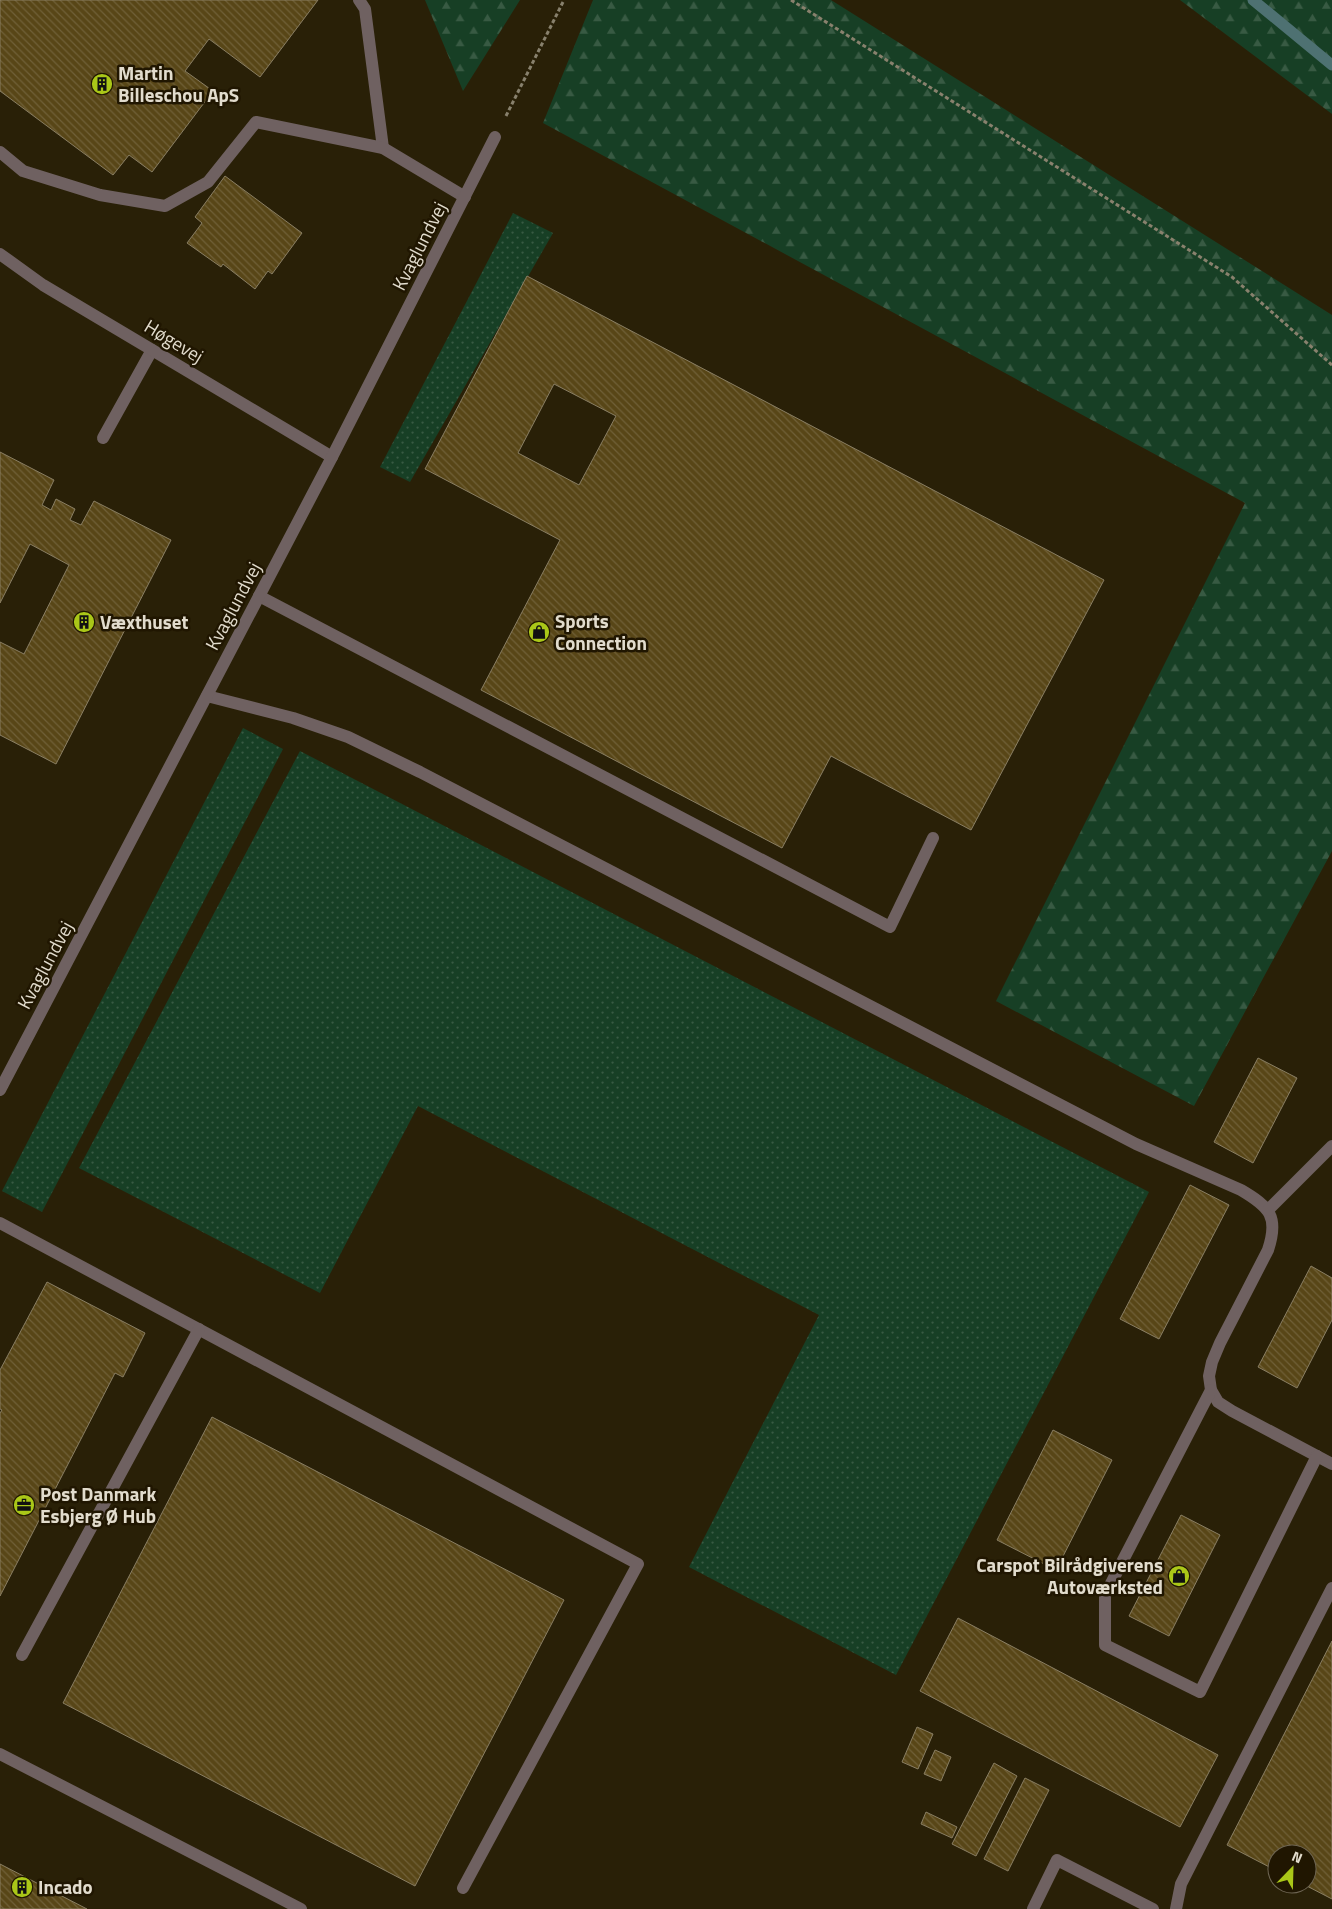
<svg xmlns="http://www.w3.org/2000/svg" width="1332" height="1909" font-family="'Titillium Web',sans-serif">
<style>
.grass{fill:url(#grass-dots)}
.forest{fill:url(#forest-firs)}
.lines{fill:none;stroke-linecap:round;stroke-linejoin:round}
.stream{stroke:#4e7172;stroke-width:11}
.building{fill:url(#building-back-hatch);stroke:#897e63;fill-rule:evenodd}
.path{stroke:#88816d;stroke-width:3;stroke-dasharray:4 2.5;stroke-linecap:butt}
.lane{stroke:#6f6161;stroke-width:12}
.street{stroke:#6f6161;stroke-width:12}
.labels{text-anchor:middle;stroke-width:5;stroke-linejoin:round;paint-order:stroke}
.poi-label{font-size:19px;font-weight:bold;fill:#e2dccd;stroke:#201601;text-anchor:start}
.street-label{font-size:19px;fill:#e2dccd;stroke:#201601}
</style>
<defs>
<pattern id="grass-dots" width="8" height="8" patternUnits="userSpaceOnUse" patternTransform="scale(1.25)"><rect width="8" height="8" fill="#173f25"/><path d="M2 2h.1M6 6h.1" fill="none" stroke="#385a43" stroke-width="1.8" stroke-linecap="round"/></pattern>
<pattern id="forest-firs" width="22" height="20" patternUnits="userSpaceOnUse" patternTransform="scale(1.25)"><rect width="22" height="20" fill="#173f25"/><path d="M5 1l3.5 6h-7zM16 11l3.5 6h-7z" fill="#385a43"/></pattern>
<pattern id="building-back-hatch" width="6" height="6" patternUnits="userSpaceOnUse" patternTransform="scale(1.25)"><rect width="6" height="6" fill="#584617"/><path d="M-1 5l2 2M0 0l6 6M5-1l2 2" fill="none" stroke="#706038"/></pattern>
</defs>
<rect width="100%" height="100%" fill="#292007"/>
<!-- grass -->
<g class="grass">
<path d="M513,213l40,20 -143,249 -30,-15z"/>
<path d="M243,728l40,21 -241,463 -40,-21z"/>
<path d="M300,751l849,441 -253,483 -207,-108 130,-252 -401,-209 -98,187 -241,-125z"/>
</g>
<!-- forest -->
<g class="forest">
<path d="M425,0h95l-57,91z"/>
<path d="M593,0h238l501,315v536l-138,255 -198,-105 249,-498 -702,-380z"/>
<path d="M1180,0h152v114z"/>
</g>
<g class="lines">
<!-- stream -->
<path class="stream" d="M1253,0l79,65"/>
</g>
<!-- building -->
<g class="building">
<path d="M0,0h318l-58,77 -51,-38 -24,32 28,20 -61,81 -23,-17 -16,20 -113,-84z"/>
<path d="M225,176l77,57 -30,41 -4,-3 -13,18 -32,-25 -2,3 -34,-24 15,-20 -7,-6z"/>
<path d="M527,276l577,304 -133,250 -140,-74 -49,92 -301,-158 79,-150 -135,-71zM554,384l62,32 -37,69 -61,-32z"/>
<path d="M0,452l54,28 -12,25 9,5 5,-11 19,10 -5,11 11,5 13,-24 77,39 -115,224 -56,-29v-93l24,12 45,-89 -39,-21 -30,59z"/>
<path d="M1258,1058l39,20 -44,85 -39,-21z"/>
<path d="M1190,1185l39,20 -70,134 -39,-20z"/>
<path d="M1311,1266l21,12v42l-35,68 -39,-21z"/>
<path d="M47,1282l98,51 -22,44 -8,-4 -115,223v-183l2,-3 -2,-1v-39z"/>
<path d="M212,1417l352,183 -149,286 -352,-183z"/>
<path d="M1053,1430l59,30 -56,110 -59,-30z"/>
<path d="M1181,1515l39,20 -51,101 -40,-20z"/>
<path d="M958,1618l260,137 -38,72 -260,-136z"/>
<path d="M1332,1641v258l-29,-15h4v-30h-30v17l-50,-26z"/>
<path d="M917,1727l16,7 -15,35 -16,-7z"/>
<path d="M935,1750l16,7 -10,24 -17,-7z"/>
<path d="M994,1763l23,13 -41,80 -24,-12z"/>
<path d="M1025,1778l24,12 -41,81 -24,-12z"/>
<path d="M926,1812l31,15 -5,11 -31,-14z"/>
<path d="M0,1864l87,45h-87z"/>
</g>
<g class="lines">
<!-- path -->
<g class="path">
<path d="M791,0l441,277 100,88"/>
<path d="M506,116l58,-116"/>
</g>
<!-- lane -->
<g class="lane">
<path d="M359,0l6,9 18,139"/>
<path d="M0,152l23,19 77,24 65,11 43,-24 48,-60 127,26 82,49"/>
<path d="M103,438l49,-88"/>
<path d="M259,596l631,331 43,-89"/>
<path d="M207,696l86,22 55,19 72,35 716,372 105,46c29,17 38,27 27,60l-48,93 -8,19 -3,14 2,14 7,12 14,9 100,53"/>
<path d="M1268,1210l64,-64"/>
<path d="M0,1223l638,341 -175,324"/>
<path d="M1211,1390l-106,205v50l95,47 117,-236"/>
<path d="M22,1655l177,-326"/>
<path d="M0,1754l301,155"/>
<path d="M1033,1909l24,-49 96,49"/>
<path d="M1176,1909l5,-25 151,-296"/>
</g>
<!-- street -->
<g class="street">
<path d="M0,254l43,31 289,172"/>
<path d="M0,1090l332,-633 163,-320"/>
</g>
</g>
<!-- icons -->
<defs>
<g id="building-disc" transform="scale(1.125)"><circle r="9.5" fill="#aac718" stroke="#201601"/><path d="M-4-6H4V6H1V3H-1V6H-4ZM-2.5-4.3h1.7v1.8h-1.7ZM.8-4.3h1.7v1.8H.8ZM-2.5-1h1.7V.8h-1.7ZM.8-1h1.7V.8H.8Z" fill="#111"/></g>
<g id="shop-disc" transform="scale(1.125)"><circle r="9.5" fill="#aac718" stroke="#201601"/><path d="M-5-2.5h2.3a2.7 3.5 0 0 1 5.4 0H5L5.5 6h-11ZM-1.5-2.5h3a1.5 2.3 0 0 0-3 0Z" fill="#111"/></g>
<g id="office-disc" transform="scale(1.125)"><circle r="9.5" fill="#aac718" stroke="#201601"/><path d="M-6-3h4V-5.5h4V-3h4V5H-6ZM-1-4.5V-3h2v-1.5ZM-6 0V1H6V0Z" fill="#111"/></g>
</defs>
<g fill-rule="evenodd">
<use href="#building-disc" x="102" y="84"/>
<use href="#building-disc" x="84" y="622"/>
<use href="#shop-disc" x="539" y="632"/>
<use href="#office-disc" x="24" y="1505"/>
<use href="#shop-disc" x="1179" y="1576"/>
<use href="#building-disc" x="22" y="1887"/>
</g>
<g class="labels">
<!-- poi labels -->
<g class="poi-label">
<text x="118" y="80">Martin<tspan x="118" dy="22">Billeschou ApS</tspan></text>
<text x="555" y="628">Sports<tspan x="555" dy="22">Connection</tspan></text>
<text x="100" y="629">Væxthuset</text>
<text x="40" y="1501">Post Danmark<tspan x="40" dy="22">Esbjerg Ø Hub</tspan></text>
<text x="1163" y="1572" text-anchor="end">Carspot Bilrådgiverens<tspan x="1163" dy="22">Autoværksted</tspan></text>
<text x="38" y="1894">Incado</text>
</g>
<!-- street labels -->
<g class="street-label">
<text transform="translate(419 246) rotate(-63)" y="7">Kvaglundvej</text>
<text transform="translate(174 341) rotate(31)" y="7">Høgevej</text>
<text transform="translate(233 606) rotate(-62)" y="7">Kvaglundvej</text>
<text transform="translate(45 965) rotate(-62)" y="7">Kvaglundvej</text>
</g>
</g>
<!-- north arrow -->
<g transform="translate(1292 1869) rotate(23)"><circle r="24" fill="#201601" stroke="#6e6553"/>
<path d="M0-4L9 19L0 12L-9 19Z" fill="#aac718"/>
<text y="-8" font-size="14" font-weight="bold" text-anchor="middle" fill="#e2dccd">N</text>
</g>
</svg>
